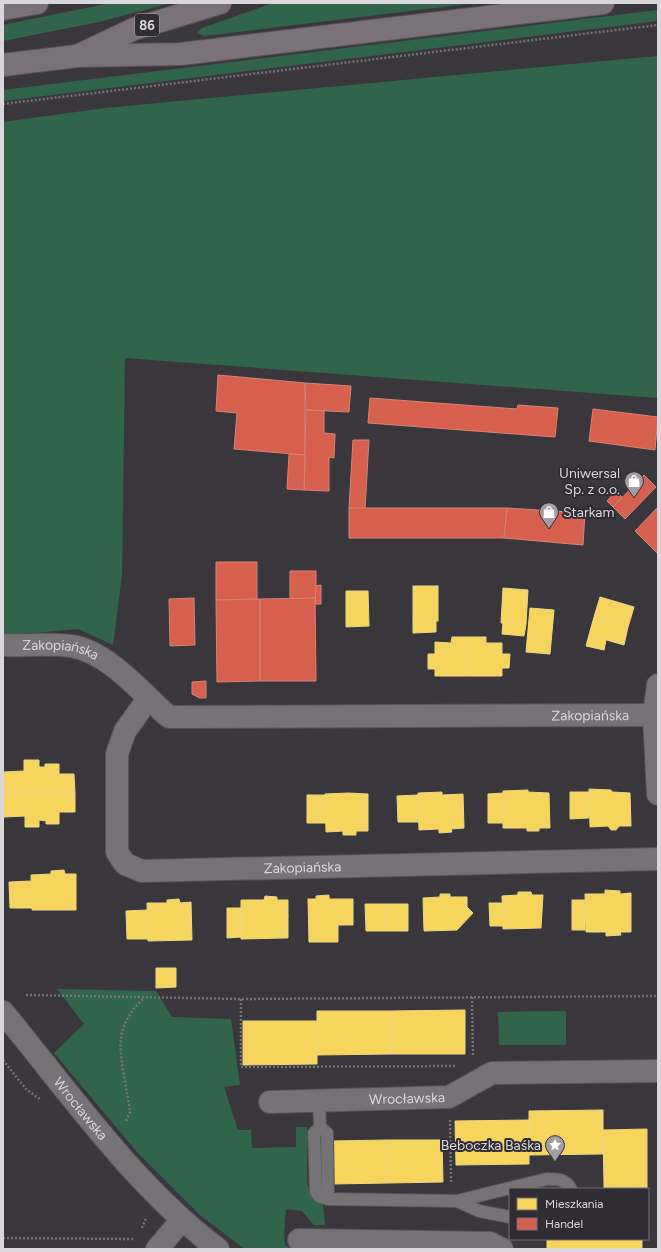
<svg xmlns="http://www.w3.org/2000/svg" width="661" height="1252" font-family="Figtree,sans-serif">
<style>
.green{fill:#30654c}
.homes{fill:#f6d55c;stroke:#eed682}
.shops{fill:#d6604d;stroke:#d78478}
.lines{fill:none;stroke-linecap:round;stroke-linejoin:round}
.service-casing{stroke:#565458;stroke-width:14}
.minor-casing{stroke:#565458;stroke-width:24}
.trunk-casing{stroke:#565458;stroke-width:24}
.path{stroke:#757377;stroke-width:2.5;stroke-dasharray:2 2;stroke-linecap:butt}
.service{stroke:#757376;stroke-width:12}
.minor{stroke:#757376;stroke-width:22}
.trunk{stroke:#7a7278;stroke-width:22}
.labels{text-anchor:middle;stroke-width:4;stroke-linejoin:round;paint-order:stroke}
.shield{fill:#2f2c33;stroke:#a7a4a9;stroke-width:1}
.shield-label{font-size:13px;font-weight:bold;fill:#dad7dc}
.poi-label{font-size:14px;fill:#dad7dc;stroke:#2f2c33;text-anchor:end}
.street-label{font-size:14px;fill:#dad7dc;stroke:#2f2c33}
</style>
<rect width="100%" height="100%" fill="#3a373c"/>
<!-- green -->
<g class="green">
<path d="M110,3h61l-72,19 -96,19v-16z"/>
<path d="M273,3h203l-271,33 -8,-3 5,-5z"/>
<path d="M658,10v11l-655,80v-11z"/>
<path d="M658,56v342l-533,-40 -3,217 -9,70 -35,-16 -75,7v-514l102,-14z"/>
<path d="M57,989l99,2 16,26 59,2 9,66 -16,2 14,43h13l1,18 44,-1v-20h11v56l6,14 10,8 2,20h-11l-12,-14 -16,-2 -2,24 1,12 8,4h-48l-44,-33 -64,-64 -83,-99 30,-29z"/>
<path d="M566,1011v34h-67l-1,-33z"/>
</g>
<!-- homes -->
<g class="homes">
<rect x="413" y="586" width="25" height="35"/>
<path d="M503,588l25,2 -2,34 -25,-1z"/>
<path d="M346,591h22l1,35 -23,1z"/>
<path d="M600,597l34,10 -6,20 -34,-10z"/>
<path d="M530,608l24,2 -4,44 -24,-2z"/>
<path d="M594,617l34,10 -4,18 -35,-10z"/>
<path d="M413,621h23v11l-23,1z"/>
<path d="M503,623l23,1 -2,12 -22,-2z"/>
<path d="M589,635l17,5 -2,10 -18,-4z"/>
<path d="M452,637h15l1,39h-33v-7h-7v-15h7v-12l16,1z"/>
<path d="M467,637h19v6h16v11h8l-1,14h-7v8h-34z"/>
<path d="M24,760h15v7h6v-3h14v10h15l1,19 -71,1v-22l20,-1z"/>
<path d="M589,789l22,1 1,2 18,1 1,33h-12l-3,4h-5l-3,-4 -18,1z"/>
<path d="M528,790v2l21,1 1,35h-11v3h-12v-3h-24v-37z"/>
<path d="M442,792v3l21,-1 1,34 -13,1 1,3 -13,1v-4l-20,1 -1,-37z"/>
<path d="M570,792h19v26l-19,1z"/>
<path d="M75,793v19h-16v12h-13v-3l-7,-1v7h-14v-11l-21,1v-23z"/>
<path d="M348,793l20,1v37h-12v4h-13v-4l-17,1 -1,-38z"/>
<path d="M503,793v30h-15v-29z"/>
<path d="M307,795h18l1,28h-19z"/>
<path d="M418,795l1,27h-21l-1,-26z"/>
<path d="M64,870l1,4h11v36h-44l-1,-35 20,-1v-3z"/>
<path d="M31,881l1,27h-22l-1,-26z"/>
<path d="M605,890l15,1v3l11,-1v39h-45l-1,-38h20z"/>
<path d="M518,892h13l1,3h11l-2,33 -38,1 -1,-33 16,-1z"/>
<path d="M440,894h10v3h17v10l6,6 -16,17 -33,1 -1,-33 17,-1z"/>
<path d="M329,895v4h24v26h-15v17h-29l-1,-43h8v-3z"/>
<path d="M265,896l12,1v3h11v15l-3,9v14l-44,1v-39h23z"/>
<path d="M179,899l1,4 11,-1 1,38 -44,1 -1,-38h20v-3z"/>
<rect x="572" y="900" width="13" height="30"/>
<path d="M489,903h13l1,23h-13z"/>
<path d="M365,904h20l1,27h-20z"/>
<path d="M385,904h23v27h-22z"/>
<path d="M227,908h14v29l-14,1z"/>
<path d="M147,910l1,29h-21l-1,-28z"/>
<path d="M288,915v23h-3v-14z"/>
<path d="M606,932h14l1,3 -15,1z"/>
<path d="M156,968h20v19l-20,1z"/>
<path d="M465,1010v44h-74v-43z"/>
<path d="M317,1011h74v43l-74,1z"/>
<path d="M243,1021h74v43l-74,1z"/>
<path d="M603,1110v44l-74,1v-44z"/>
<path d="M529,1120v44l-73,1 -1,-44z"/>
<path d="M647,1129v55l-43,1 -1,-55z"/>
<path d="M387,1140h55l1,42 -55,1z"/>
<path d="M387,1140l1,43 -55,1 -1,-43z"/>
<path d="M647,1184v5h-43v-4z"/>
<path d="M642,1239v10h-95v-9z"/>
</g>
<!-- shops -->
<g class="shops">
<path d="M218,375l87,8v72l-71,-6 3,-36 -21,-2z"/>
<path d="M305,383l46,3 -2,26 -43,-2z"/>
<path d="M370,398l147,11 1,-4 40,3 -3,29 -187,-14z"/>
<path d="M593,409l65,8 -3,33 -66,-9z"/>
<path d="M306,410l18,1v22l11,1 -1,24 -5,-1v34l-25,-1z"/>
<path d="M353,440h16l-4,69 -16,-1z"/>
<path d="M289,454l16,1 -1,35 -17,-1z"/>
<path d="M644,475l12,12 -31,32 -12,-12z"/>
<path d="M616,491l6,6 -9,10 -6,-6z"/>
<path d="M658,507v47l-23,-23z"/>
<path d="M349,508h158l-3,30h-155z"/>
<path d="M507,508l78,5 -2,32 -79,-7z"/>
<path d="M216,562h41v37l-41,1z"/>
<path d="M290,571h26v27l-26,1z"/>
<path d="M321,585v19h-6l1,-18z"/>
<path d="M194,598l1,47 -25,1 -1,-47z"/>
<path d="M315,598l1,83h-56v-82z"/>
<path d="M260,599v82l-43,1 -1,-82z"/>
<path d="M206,681v17h-6l-8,-4v-12z"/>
</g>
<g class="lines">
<!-- service casing -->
<g class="service-casing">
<g id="service">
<path d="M319,1101l1,26"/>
<path d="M320,1127l-6,6 2,59 4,5 8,2 129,2 90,-22c11,0 18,0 24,10"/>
<path d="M320,1127l7,6 1,66"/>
<path d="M457,1201l22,10 31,6"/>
</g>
</g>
<!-- minor casing -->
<g class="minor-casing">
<g id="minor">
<path id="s1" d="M3,645c22,1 46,-2 68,1 36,5 71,47 98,71l485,-2"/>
<path d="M658,685l-4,30 4,79"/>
<path id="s2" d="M148,699l-23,32 -8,23v98l8,12 17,7 516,-12"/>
<path id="s3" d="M3,1012c66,80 132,175 215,237"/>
<path id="s4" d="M270,1102l179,-5 43,-24 166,-2"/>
<path d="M299,1240l191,3 12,6"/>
<path d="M157,1249l25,-29"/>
</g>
</g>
<!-- trunk casing -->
<g class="trunk-casing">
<g id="trunk">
<path d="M3,9l34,-6"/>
<path d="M77,56l104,-2 422,-51"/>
<path d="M3,65l74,-9 57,-27 86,-26"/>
</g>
</g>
<!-- path -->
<g class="path">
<path d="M3,104l655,-79"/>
<path d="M26,995l215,4 417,-3"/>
<path d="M472,997l1,60"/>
<path d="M241,999v68l214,-1"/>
<path d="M3,1060l23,29 15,11"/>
<path d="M450,1120l1,63"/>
<path d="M126,1121l4,-9c-2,-18 -12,-59 -9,-74 2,-16 12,-30 23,-40"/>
<path d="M142,1228l4,-10"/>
<path d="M3,1238l132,1"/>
</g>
<!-- service -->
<use href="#service" class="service"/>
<!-- minor -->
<use href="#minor" class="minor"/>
<!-- trunk -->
<use href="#trunk" class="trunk"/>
</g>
<!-- icons -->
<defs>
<g id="shop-pin" transform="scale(1)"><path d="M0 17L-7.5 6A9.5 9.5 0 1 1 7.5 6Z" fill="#a29fa4" stroke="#2f2c33"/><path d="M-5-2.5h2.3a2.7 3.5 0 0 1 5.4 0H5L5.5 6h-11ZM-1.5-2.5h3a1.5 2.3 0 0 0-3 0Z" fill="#fff"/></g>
<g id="sight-pin" transform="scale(1)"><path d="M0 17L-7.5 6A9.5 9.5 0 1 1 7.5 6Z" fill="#a29fa4" stroke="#2f2c33"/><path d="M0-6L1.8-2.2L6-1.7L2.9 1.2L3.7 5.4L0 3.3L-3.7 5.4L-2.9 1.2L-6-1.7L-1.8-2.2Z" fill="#fff"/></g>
</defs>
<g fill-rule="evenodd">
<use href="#shop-pin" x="634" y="481"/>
<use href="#shop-pin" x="549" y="512"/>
<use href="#sight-pin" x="555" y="1145"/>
</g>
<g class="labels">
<!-- shield labels -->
<rect class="shield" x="135" y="14" width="24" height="22" rx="3"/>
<g class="shield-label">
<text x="147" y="30">86</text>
</g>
<!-- poi labels -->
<g class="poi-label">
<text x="620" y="478">Uniwersal<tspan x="620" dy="16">Sp. z o.o.</tspan></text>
<text x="563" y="517" text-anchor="start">Starkam</text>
<text x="541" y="1150">Beboczka Baśka</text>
</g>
<!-- street labels -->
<g class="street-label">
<text dy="5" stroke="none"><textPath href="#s1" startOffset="58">Zakopiańska</textPath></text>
<text dy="5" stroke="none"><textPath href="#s1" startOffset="612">Zakopiańska</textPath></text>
<text dy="5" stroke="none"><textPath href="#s2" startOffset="355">Zakopiańska</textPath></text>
<text dy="5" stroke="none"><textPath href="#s4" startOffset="137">Wrocławska</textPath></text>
<text dy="5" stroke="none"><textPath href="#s3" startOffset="124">Wrocławska</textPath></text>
</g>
</g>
<!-- border -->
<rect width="661" height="1252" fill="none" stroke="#dad7dc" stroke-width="8"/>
<!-- legend -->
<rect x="509" y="1188" width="140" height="52" fill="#2f2c33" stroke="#737077"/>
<rect x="517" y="1198" width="20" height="12" fill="#f6d55c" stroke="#737077"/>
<text x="545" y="1208" font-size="12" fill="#dad7dc">Mieszkania</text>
<rect x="517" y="1218" width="20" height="12" fill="#d6604d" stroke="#737077"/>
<text x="545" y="1228" font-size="12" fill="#dad7dc">Handel</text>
</svg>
